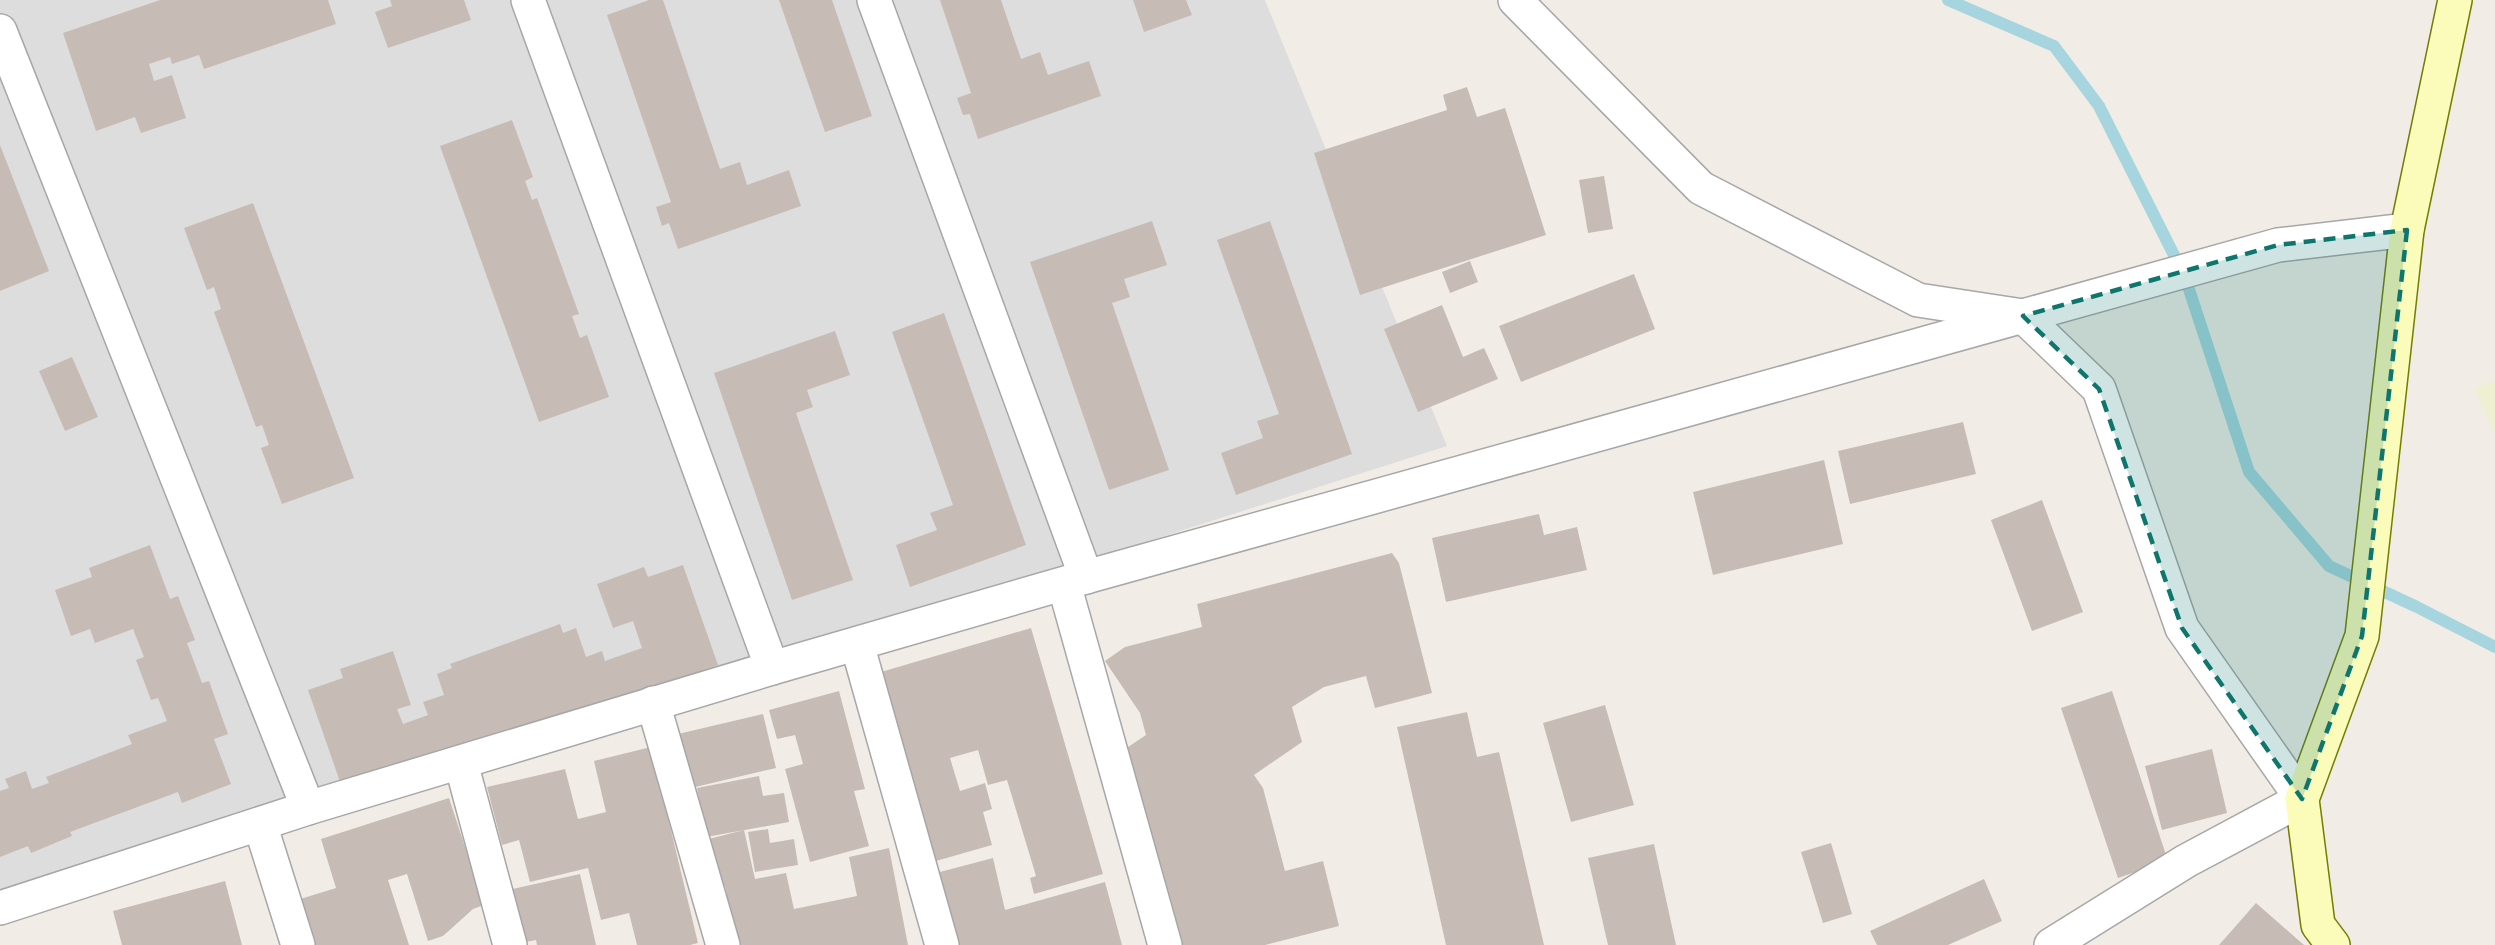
<svg xmlns="http://www.w3.org/2000/svg" width="2495" height="945" font-family="'DM Sans',sans-serif">
<style>
.residential{fill:#dedddd}
.farmland{fill:#eff0d2}
.lines{fill:none;stroke-linecap:round;stroke-linejoin:round}
.stream{stroke:#a6d5df;stroke-width:12}
.building{fill:#c6bcb5}
.street-casing{stroke:#a7a7a7;stroke-width:36}
.secondary-casing{stroke:#747d02;stroke-width:36}
.street{stroke:#fff;stroke-width:33}
.secondary{stroke:#fbfbba;stroke-width:33}
.marked{fill:#0f766e;fill-opacity:0.2;stroke:#0f766e;stroke-width:4.5;stroke-dasharray:12 8;stroke-linejoin:round}
</style>
<rect width="100%" height="100%" fill="#f1ede6"/>
<!-- residential -->
<path class="residential" d="M0,0h1265l182,446 -1447,461z"/>
<!-- farmland -->
<path class="farmland" d="M2495,381v54l-21,-47z"/>
<g class="lines">
<!-- stream -->
<path class="stream" d="M1948,0l106,46 45,60 86,171 64,195 80,94 88,41 78,40"/>
</g>
<!-- building -->
<g class="building">
<path d="M160,0h168l8,24 -132,45 -5,-14 -27,9 -2,-7 -21,7 5,17 18,-6 14,43 -45,15 -6,-16 -39,14 -33,-98z"/>
<path d="M390,0h74l7,20 -83,28 -13,-36 17,-6z"/>
<path d="M649,0h14l57,169 20,-7 7,23 42,-15 12,36 -123,43 -9,-26 -7,3 -6,-19 15,-5 -64,-187z"/>
<path d="M779,0h53l40,116 -47,16z"/>
<path d="M940,0h61l20,59 19,-7 8,23 41,-14 12,35 -123,43 -8,-25 -7,1 -6,-17 14,-5z"/>
<path d="M1133,0h53l6,15 -48,17z"/>
<path d="M1467,87l10,30 28,-9 41,127 -186,60 -46,-142 133,-43 -4,-15z"/>
<path d="M512,120l21,57 -8,4 7,19 5,-2 42,116 -7,2 8,22 7,-3 22,62 -70,25 -99,-276z"/>
<path d="M0,145l49,126 -49,20z"/>
<path d="M1604,176l9,53 -25,4 -9,-53z"/>
<path d="M253,203l101,275 -72,26 -21,-56 8,-3 -7,-20 -6,2 -42,-115 7,-3 -7,-22 -7,3 -23,-62z"/>
<path d="M1152,221l15,44 -43,14 6,18 -18,6 57,167 -60,20 -79,-228z"/>
<path d="M1270,221l82,233 -116,41 -15,-42 42,-15 -6,-17 22,-7 -62,-174z"/>
<path d="M1470,261l8,21 -28,11 -8,-21z"/>
<path d="M1634,274l21,55 -134,53 -22,-56z"/>
<path d="M1442,305l21,52 21,-9 14,31 -80,33 -34,-83z"/>
<path d="M944,313l82,232 -116,42 -14,-42 41,-15 -7,-17 23,-8 -61,-173z"/>
<path d="M835,331l15,44 -43,15 6,17 -17,6 57,167 -61,20 -78,-227z"/>
<path d="M72,357l26,60 -33,14 -26,-60z"/>
<path d="M1963,422l13,52 -126,30 -12,-53z"/>
<path d="M1824,460l19,84 -130,31 -20,-83z"/>
<path d="M2042,500l41,112 -51,19 -41,-111z"/>
<path d="M1539,514l5,21 33,-8 10,43 -141,32 -14,-64z"/>
<path d="M150,545l20,54 8,-3 17,44 -8,3 15,40 7,-2 19,53 -14,5 17,45 -49,19 -4,-11 -108,40 2,4 -41,17 -3,-7 -28,11v-66l9,-3 -4,-9 21,-8 6,18 17,-6 -3,-6 86,-33 -4,-9 39,-14 -9,-23 -7,2 -15,-40 8,-3 -11,-28 -38,14 -5,-14 -19,7 -16,-46 37,-13 -3,-9z"/>
<path d="M1392,553l7,10 33,130 -57,15 -9,-32 -42,11 -32,20 10,35 -48,33 9,13 22,83 38,-10 16,65 -74,19h-92l-51,-194 24,-16 -6,-22 -35,-52 20,-14 77,-20 -5,-23z"/>
<path d="M683,565l35,100 -373,131 -37,-106 35,-12 -3,-9 53,-18 18,54 -14,4 6,15 25,-9 -5,-13 21,-7 -7,-21 15,-6 -2,-4 110,-40 3,9 13,-5 10,29 16,-6 3,10 37,-13 -9,-27 -20,7 -16,-44 47,-17 4,10z"/>
<path d="M1031,628l72,246 -69,20 -4,-16 6,-2 -29,-96 -19,5 -10,-35 -28,8 10,33 25,-8 7,26 -9,3 9,33 -63,18 -65,-186z"/>
<path d="M839,691l26,98 -11,2 15,55 -59,16 -25,-93 18,-5 -8,-29 -18,4 -8,-29z"/>
<path d="M2112,691l56,170 -50,17 -57,-170z"/>
<path d="M1605,705l29,100 -63,17 -28,-99z"/>
<path d="M1467,712l10,45 22,-5 45,193h-98l-49,-218z"/>
<path d="M763,714l13,54 -85,20 -13,-54z"/>
<path d="M651,747l47,196 -8,2h-53l-8,-32 -28,7 -13,-52 -58,14 -11,-42 -17,5 -15,-58 78,-18 13,50 28,-7 -12,-51z"/>
<path d="M2212,749l15,64 -65,17 -17,-64z"/>
<path d="M759,776l4,20 21,-3 5,29 -83,15 -9,-49z"/>
<path d="M449,798l35,107 -11,4 -30,27 -15,5 -21,-67 -19,6 21,65h-98l-14,-45 39,-12 -15,-49z"/>
<path d="M768,829l2,14 24,-4 4,26 -43,7 -7,-40z"/>
<path d="M744,830l11,49 31,-6 8,36 63,-13 -8,-39 40,-9 19,97h-171l-12,-59 -9,2 -11,-48z"/>
<path d="M1831,843l21,71 -29,9 -22,-71z"/>
<path d="M1654,844l22,101h-68l-20,-87z"/>
<path d="M993,858l12,52 100,-28 17,63h-168l-18,-72z"/>
<path d="M580,874l16,71h-59l-1,-5 -21,4 -12,-53z"/>
<path d="M1984,879l18,42 -54,24h-71l-7,-14z"/>
<path d="M225,881l17,64h-120l-9,-34z"/>
<path d="M2256,903l48,42h-85z"/>
</g>
<g class="lines">
<!-- street casing -->
<g class="street-casing">
<g id="street">
<path d="M528,0l244,668"/>
<path d="M874,0l212,577"/>
<path d="M1515,0l186,188 217,112 105,16 76,73 83,239 120,171 -116,62 -135,84"/>
<path d="M0,31l308,777"/>
<path d="M1064,584l101,361"/>
<path d="M857,644l85,301"/>
<path d="M653,703l70,242"/>
<path d="M461,763l49,182"/>
<path d="M260,824l38,121"/>
<path d="M0,908l308,-100 464,-140 314,-91 1192,-332 129,-15"/>
</g>
</g>
<!-- secondary casing -->
<g class="secondary-casing">
<path id="secondary" d="M2333,945l-15,-20 -16,-126 60,-163 45,-406 48,-230"/>
</g>
<!-- street -->
<use href="#street" class="street"/>
<!-- secondary -->
<use href="#secondary" class="secondary"/>
</g>
<!-- marked area -->
<path class="marked" d="M2407,230l-45,406 -60,163 -120,-171 -83,-239 -76,-73 255,-71z"/>
</svg>
